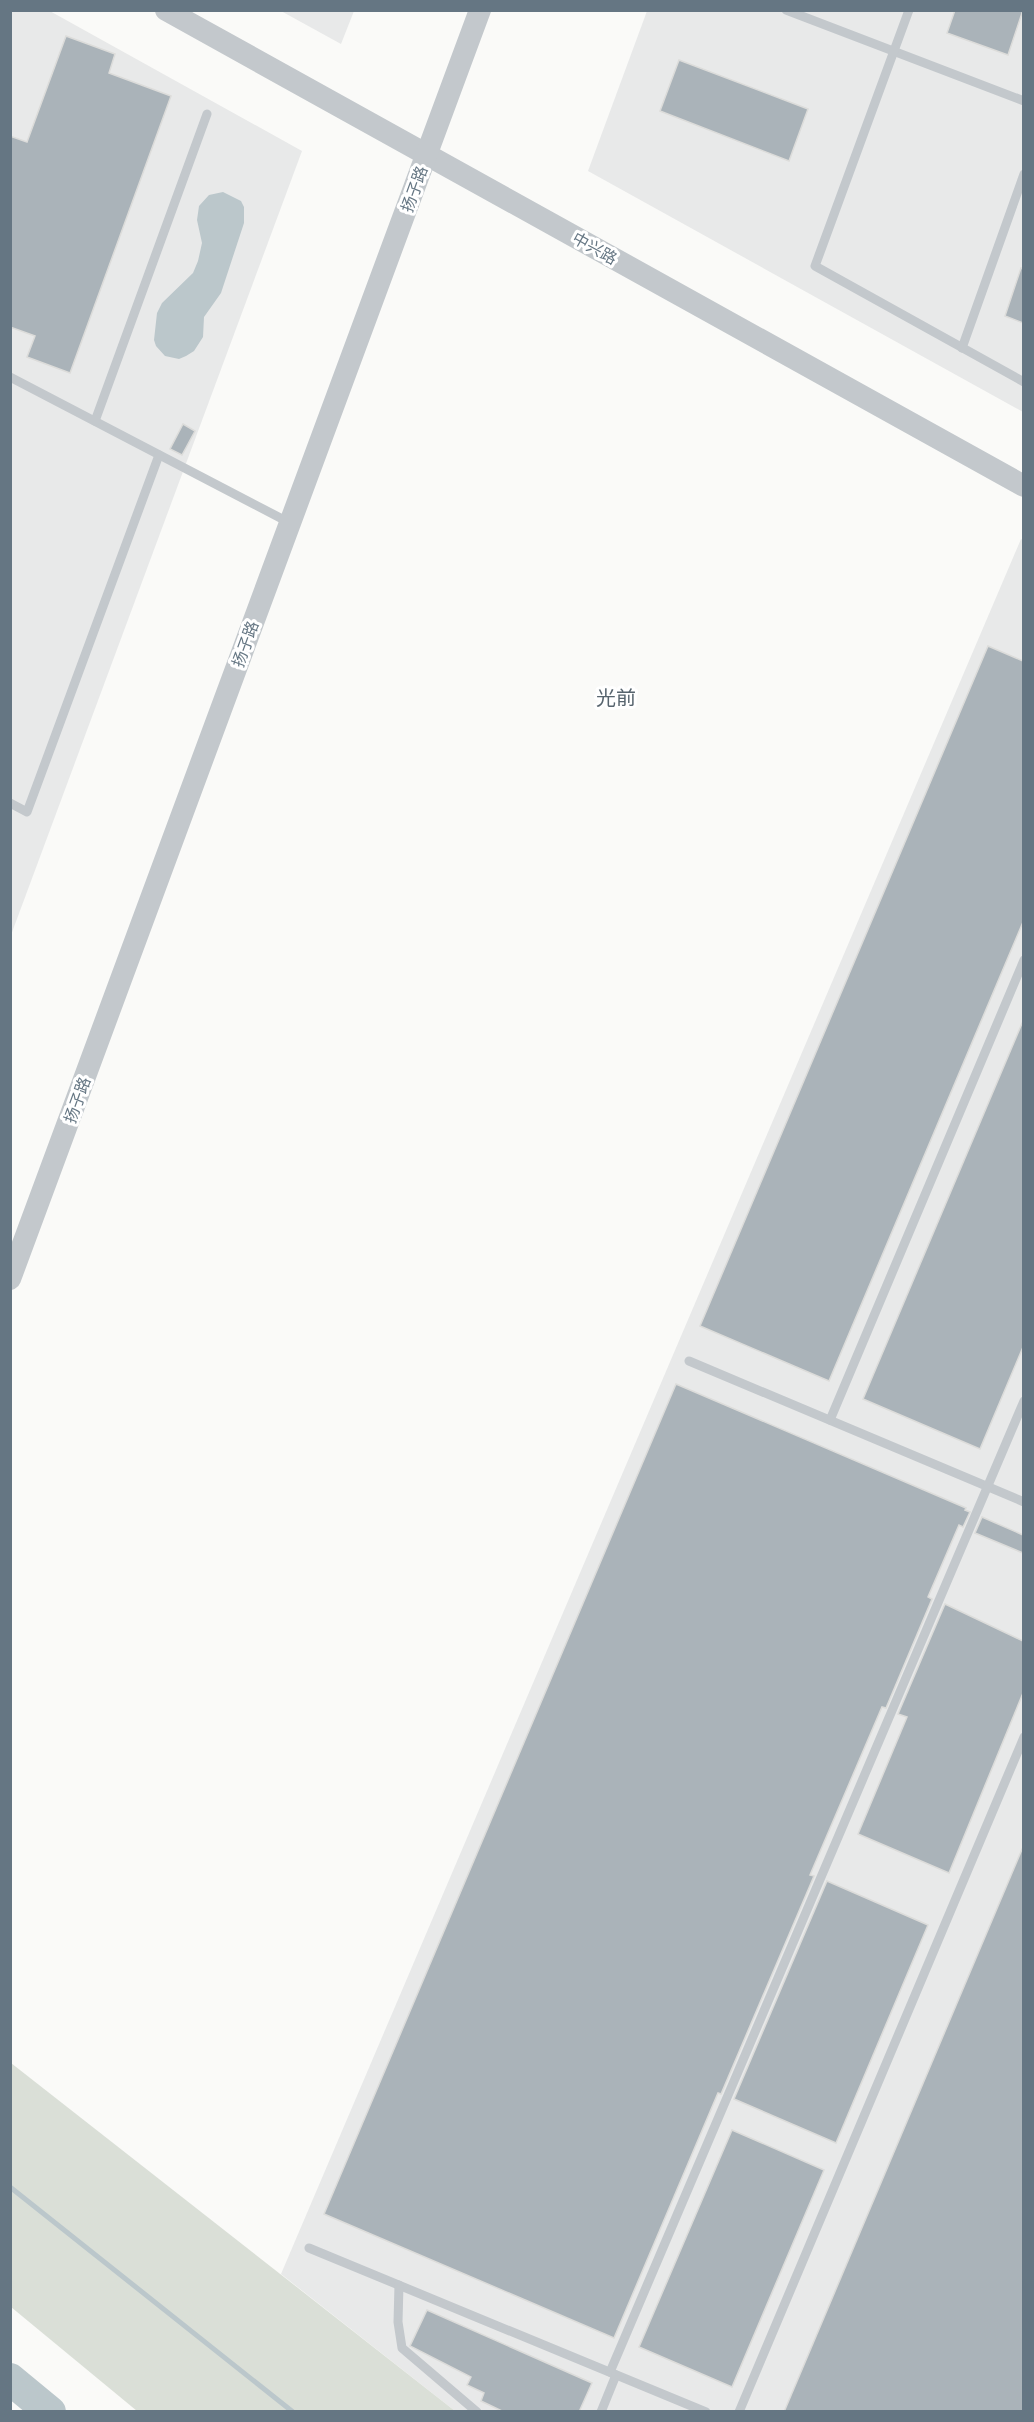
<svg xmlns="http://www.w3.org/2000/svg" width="1034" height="2422" font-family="Arial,'Noto Sans SC',sans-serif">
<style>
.built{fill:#e8e9e9}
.green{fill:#dadfd7}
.water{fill:#bbc7cb}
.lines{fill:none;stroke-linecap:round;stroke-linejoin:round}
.stream{stroke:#bbc7cb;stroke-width:5}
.river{stroke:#bbc7cb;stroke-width:32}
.building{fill:#aab3b9;stroke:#dcdcda;stroke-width:1.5}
.service{stroke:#c3c8cc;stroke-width:9}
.tertiary{stroke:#c3c8cc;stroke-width:22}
.labels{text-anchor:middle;stroke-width:6;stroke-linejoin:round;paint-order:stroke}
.street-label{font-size:16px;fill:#657683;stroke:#fff}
.quarter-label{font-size:20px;fill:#57646e;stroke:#fff}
</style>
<rect width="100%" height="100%" fill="#fafaf8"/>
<!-- built -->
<g class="built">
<path d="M48,10l254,141 -291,784 -1,-924z"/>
<path d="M281,11h73l-13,33z"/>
<path d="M647,11h376v401l-435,-241z"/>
<path d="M1021,539l3,2 -1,1870h-568l-174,-137z"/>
</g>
<!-- green -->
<path class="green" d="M11,2063l444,348h-318l-126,-104z"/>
<!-- water -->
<path class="water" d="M223,192l18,9 3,6v16l-23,70 -17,24 -1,20 -9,14 -8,5 -7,3 -14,-3 -9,-10 -2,-6 3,-27 5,-10 31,-30 5,-12 4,-18 -5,-23 2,-14 10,-11z"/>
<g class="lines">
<!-- stream -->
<path class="stream" d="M10,2187l283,225"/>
<!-- river -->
<path class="river" d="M10,2379l40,33"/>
</g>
<!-- building -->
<g class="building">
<path d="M955,10h68l-15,45 -61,-22z"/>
<path d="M66,36l49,18 -6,19 62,23 -101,277 -43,-16 8,-21 -25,-9v-191l17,6z"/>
<path d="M679,60l129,49 -19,52 -129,-50z"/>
<path d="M1021,268l2,1v54l-18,-7z"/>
<path d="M183,424l12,7 -13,24 -12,-6z"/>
<path d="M988,646l35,15v261l-194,459 -129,-55z"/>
<path d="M1023,1021v326l-43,102 -117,-50z"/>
<path d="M676,1384l290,124 -1,2 5,2 -7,15 -4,-2 -31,72 4,2 -46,109 -4,-1 -72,168 4,1 -93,218 -3,-1 -104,245 -290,-124z"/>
<path d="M982,1517l41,18v18l-48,-20z"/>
<path d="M945,1604l78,37v52l-74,180 -91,-39 49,-117 -9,-3z"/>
<path d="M1023,1847v565h-239z"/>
<path d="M827,1881l101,44 -92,218 -102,-44z"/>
<path d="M732,2130l92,40 -92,217 -93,-40z"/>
<path d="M427,2310l165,73 -13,29h-75l-23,-11 3,-8 -17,-8 4,-8 -61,-31z"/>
</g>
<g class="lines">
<!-- service -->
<g class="service">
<path d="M786,10l238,91"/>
<path d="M909,10l-94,256 209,116"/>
<path d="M962,348l62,-174"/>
<path d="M10,377l280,146"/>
<path d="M95,421l112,-307"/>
<path d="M10,803l17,9 132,-357"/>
<path d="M689,1361l335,141"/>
<path d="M830,1420l194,-460"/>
<path d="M309,2248l397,164"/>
<path d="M399,2285l-1,37 4,26 75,64"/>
<path d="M610,2372l414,-971"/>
<path d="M601,2412l15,-37"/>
<path d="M739,2412l285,-675"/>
</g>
<!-- tertiary -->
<g class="tertiary">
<path d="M166,10l858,476"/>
<path d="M10,1279l470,-1269"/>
</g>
</g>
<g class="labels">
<!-- street labels -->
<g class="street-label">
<text transform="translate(414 189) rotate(-70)" y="6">扬子路</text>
<text transform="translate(595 248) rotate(29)" y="6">中兴路</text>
<text transform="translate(245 644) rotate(-70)" y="6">扬子路</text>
<text transform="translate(77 1100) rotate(-70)" y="6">扬子路</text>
</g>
<!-- quarter labels -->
<g class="quarter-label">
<text x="616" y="705">光前</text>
</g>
</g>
<!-- border -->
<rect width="1034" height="2422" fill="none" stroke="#657683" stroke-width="24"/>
</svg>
